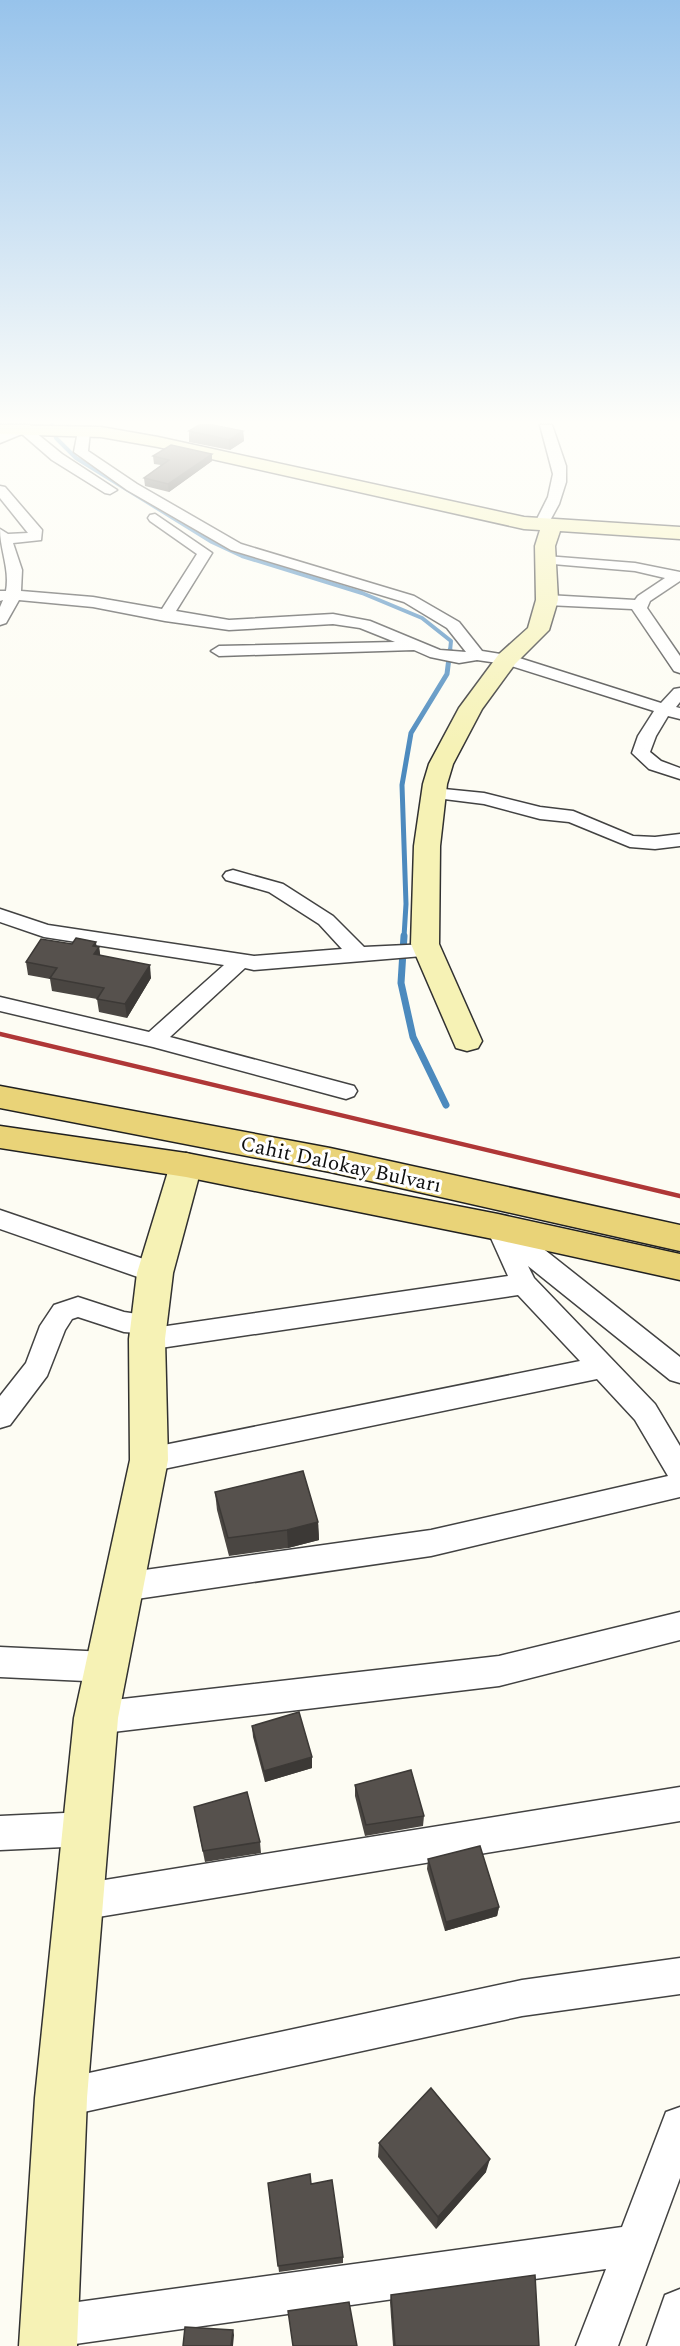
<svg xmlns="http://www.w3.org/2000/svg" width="680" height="2346" font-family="Spectral,serif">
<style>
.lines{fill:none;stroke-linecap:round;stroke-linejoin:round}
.stream-far2{stroke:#4c8abe;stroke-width:4}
.stream-far1{stroke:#4c8abe;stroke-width:5}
.stream{stroke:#4c8abe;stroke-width:7}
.street-casing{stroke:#424242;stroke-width:3}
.secondary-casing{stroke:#313131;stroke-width:3}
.primary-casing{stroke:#202020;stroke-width:3}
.street{fill:#fff;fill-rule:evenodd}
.secondary{fill:#f6f2b5;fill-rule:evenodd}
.primary{fill:#e9d378;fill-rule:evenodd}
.rail{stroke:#af3737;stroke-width:4.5}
.wall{fill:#4a4642}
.shaded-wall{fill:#3c3936}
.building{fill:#56514d;stroke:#3c3936;stroke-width:1.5}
.labels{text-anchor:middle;stroke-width:6;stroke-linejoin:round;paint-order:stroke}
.street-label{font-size:21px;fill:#0f0f0f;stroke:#fff}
</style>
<rect width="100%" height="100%" fill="#fdfcf3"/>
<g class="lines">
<!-- stream-far2 -->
<path class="stream-far2" d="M52,425l4,13 20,20 136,84 30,14 120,37 60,25 29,23 -1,10"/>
<!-- stream-far1 -->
<path class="stream-far1" d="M404,937l2,-33 -4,-119 9,-52 36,-59 3,-24"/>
<!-- stream -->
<path class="stream" d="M404,936l-3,47 12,54 33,68"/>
<!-- street casing -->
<g class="street-casing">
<g id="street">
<path d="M7,425h23v3l32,26 55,36 -7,4 -5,-1 -53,-33 -30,-26 -22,9v-9l12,-5z"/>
<path d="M540,425h12l14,41v16l-7,22 -13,24 -5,1 -7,-4 14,-28 5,-23z"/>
<path d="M84,427l6,4 -2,20 49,33 104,60 173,52 45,26 23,29 31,5 148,47 13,-14 6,-1v14l-4,5 4,1v11l-12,-3 -12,20 -6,16 11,9 19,7v11l-31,-10 -17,-16 6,-17 16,-25 -149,-47 -28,-4 -18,3 -29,-6 -16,-7 -195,6 -8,-5 8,-5 176,-4 -35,-14 -27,-4 -104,6 -64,-9 -72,-14 -74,-7 -13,23 -6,2v-18l3,-7 -3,1v-10h6c4,-22 -6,-41 -6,-62l8,5 20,-1 -28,-35v-12l5,1 37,43 -1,10 -28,3 9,27 -1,21 72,6 69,12 35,-55 -47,-33 -2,-3 2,-3 5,-1 57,39 -36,58 53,9 104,-6 37,7 70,29 26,2 -19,-24 -43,-26 -173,-52 -104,-60 -53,-38 4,-21z"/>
<path d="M546,556l89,7 45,9v9l-30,20 -3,7 33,48v17l-6,-2 -42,-62 -85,-4 -8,-5 8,-5 88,5 3,-4 27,-18 -30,-7 -94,-8 -2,-3z"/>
<path d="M434,788l50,5 56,14 33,4 60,25 22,1 25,-3v12l-25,3 -25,-2 -61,-25 -29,-3 -56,-15 -56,-7 -3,-4 3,-4z"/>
<path d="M233,870l50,14 50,32 31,31 64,-3 7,1 3,5 -3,5 -181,15 -9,-2 -75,69 184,49 3,5 -3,5 -8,3 -193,-52 -153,-36v-14l149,35 75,-67 -180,-28 -44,-15v-13l48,16 206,31 88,-7 -23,-25 -50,-32 -43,-12 -3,-4 3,-4z"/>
<path d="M0,1210l164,56 4,7 -4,7 -9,3 -155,-54z"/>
<path d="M498,1218l9,2 173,137v26l-10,-3 -142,-114 6,12 121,126 25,42v51l-249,59 -308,45 -11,-4 -4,-10 4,-10 11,-4 308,-43 237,-54 -33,-56 -38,-41 -448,93 -10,-3 -4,-9 4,-9 10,-3 431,-87 -62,-66 -371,55 -9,-4 -4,-7 3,-6 -13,-1 -46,-15 -6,2 -7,11 -18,46 -37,49 -10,3v-32l26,-33 14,-37 14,-21 24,-8 46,15 33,5 4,7 -1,3 348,-51 -22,-49 3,-7z"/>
<path d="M680,1612v28l-181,46 -403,48 -11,-5 -5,-11 5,-11 11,-5 403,-46z"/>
<path d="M0,1647l107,5 11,5 5,10 -5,10 -11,5 -107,-5z"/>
<path d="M680,1787v34l-600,99 -12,-6 -6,-12 6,-12 12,-6z"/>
<path d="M86,1812l12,5 5,12 -5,12 -12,5 -86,4v-34z"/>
<path d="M680,1958v36l-158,22 -461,101 -13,-6 -6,-13 6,-13 13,-6 461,-99z"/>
<path d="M680,2107v71l-62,168h-42l30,-77 -545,77h-16l-11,-4 -6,-15 6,-15 15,-6 573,-79 44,-115z"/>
<path d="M680,2289v57h-33l18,-51z"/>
</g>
</g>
<!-- secondary casing -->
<g class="secondary-casing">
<g id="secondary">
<path d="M0,425l101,2 57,10 366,80 156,10v12l-120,-8 -5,15 3,54 -9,30 -34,34 -33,45 -29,55 -6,20 -7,62 -1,98 43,97 -4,7 -11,3 -11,-3 -45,-104 3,-98 9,-62 6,-20 30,-56 40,-54 29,-26 8,-28 -1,-54 5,-16 -16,-1 -366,-82 -57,-10 -101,-3z"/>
<path d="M186,1153l12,4 4,8 -29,108 -8,66 3,121 -50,258 -31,380 -10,248h-58l16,-248 39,-380 56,-258 -1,-121 8,-66 33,-108 4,-8z"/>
</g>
</g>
<!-- primary casing -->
<g class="primary-casing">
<g id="primary">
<path d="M0,1086l330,62 350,77v26l-350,-79 -330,-64z"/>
<path d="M0,1126l186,27 312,61 182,40v26l-182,-40 -312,-63 -186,-29z"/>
</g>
</g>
<!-- street -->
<use href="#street" class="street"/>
<!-- secondary -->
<use href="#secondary" class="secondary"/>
<!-- primary -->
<use href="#primary" class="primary"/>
<!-- rail -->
<path class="rail" d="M0,1034l680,162"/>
</g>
<!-- wall -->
<g class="wall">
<path d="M189,431h54l1,10 -14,9 -41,-8z"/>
<path d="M212,454v7l-43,31 -24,-6 -1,-8 17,-13 -7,-1 -1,-8z"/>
<path d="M96,942v4l3,1 1,8 51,23 -24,40 -28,-6 -2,-13 -45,-8 -2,-12 -22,-4 -2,-13z"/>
<path d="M215,1492l103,30 1,18 -31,8 -59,8 -12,-46z"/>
<path d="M252,1726l60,42 -47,14 -12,-45z"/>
<path d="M355,1785l69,31 -1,10 -58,10 -10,-40z"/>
<path d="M196,1818l64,24 1,11 -56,9z"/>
<path d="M428,1859l71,48 -2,9 -52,15 -18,-62z"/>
<path d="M379,2143l107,29 -50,57 -58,-72z"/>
<path d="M268,2183l75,74v6l-64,9z"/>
<path d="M391,2295l148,51h-146l-3,-44z"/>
</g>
<!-- shaded-wall -->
<g class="shaded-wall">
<path d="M243,431l1,10 -14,9 -1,-10z"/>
<path d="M212,454v7l-43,31 -1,-8z"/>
<path d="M96,942l1,8 2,-3 2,13 -5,7 -3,-21z"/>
<path d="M150,965l1,13 -24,40 -2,-14z"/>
<path d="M318,1522l1,18 -31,8 -1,-18z"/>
<path d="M312,1757v11l-47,14 -1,-11z"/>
<path d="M499,1907l-2,9 -52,15 1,-9z"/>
<path d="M490,2159l-4,13 -50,57 2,-12z"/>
<path d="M233,2330l1,5 -1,11h-2z"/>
</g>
<!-- building -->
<g class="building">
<path d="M199,425h14l30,6 -14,9 -40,-9z"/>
<path d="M171,445l41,9 -44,30 -24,-6 25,-18 -16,-4z"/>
<path d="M76,938l20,4 -3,4 6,1 -5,7 56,11 -25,39 -28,-5 7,-11 -54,-10 7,-10 -31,-6 15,-23 31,5z"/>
<path d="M303,1471l15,51 -31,8 -59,8 -13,-46z"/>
<path d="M299,1712l13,45 -48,14 -12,-45z"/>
<path d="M411,1770l13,46 -58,9 -11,-40z"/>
<path d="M247,1792l13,50 -57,9 -9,-44z"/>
<path d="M480,1846l19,61 -53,15 -18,-63z"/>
<path d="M431,2088l59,71 -52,58 -59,-74z"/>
<path d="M310,2174l1,10 21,-4 11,77 -65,9 -10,-83z"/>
<path d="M535,2275l4,71h-144l-4,-51z"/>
<path d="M349,2302l8,44h-64l-5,-35z"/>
<path d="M185,2327l48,3 -2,16h-48z"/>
</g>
<!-- sky -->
<linearGradient id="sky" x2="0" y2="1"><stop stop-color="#97c3eb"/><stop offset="0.56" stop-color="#fefefa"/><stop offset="1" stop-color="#fefefa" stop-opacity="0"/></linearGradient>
<rect width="680" height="753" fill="url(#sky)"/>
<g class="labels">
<!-- street labels -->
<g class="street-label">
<text transform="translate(341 1164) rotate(12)" y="7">Cahit Dalokay Bulvarı</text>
</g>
</g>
</svg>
